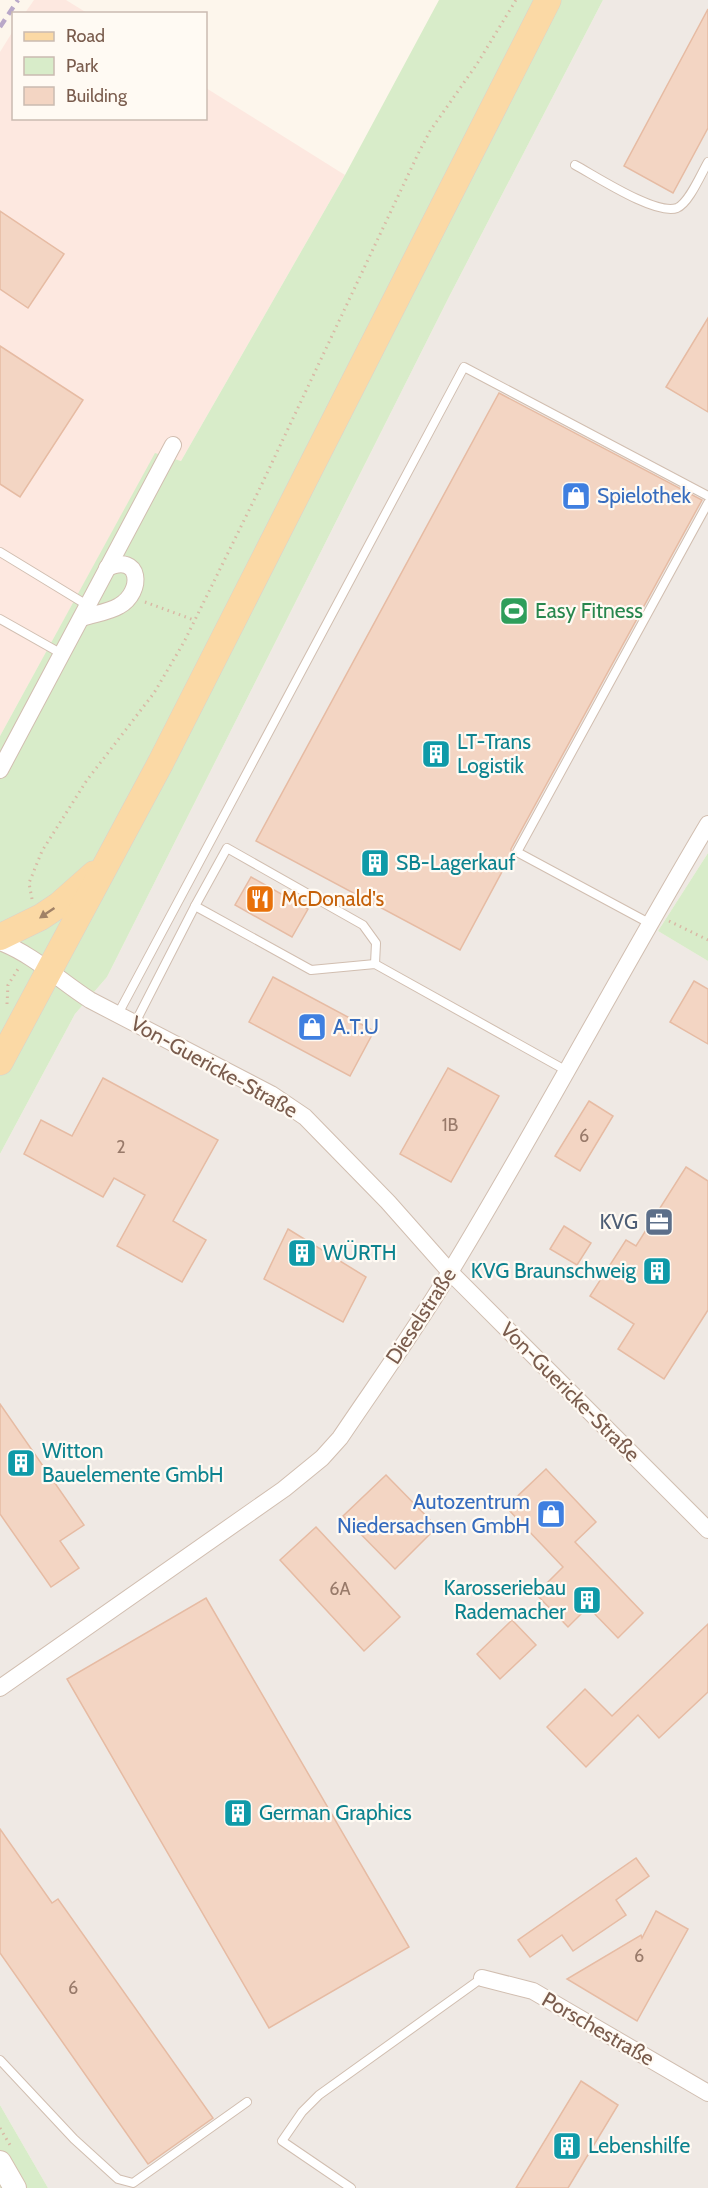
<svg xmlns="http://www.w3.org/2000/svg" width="708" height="2188" font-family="Cabin,sans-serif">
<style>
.commercial{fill:#fde8e0}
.industrial{fill:#efe9e4}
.green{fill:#d8ecc9}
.building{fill:#f3d5c3;stroke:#e6bba3;stroke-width:1.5}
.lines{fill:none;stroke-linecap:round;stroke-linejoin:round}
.service-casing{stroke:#d1beb0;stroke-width:10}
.minor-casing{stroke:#d1beb0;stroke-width:18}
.secondary-casing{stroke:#d6c0b0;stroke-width:24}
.primary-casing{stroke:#dad1cd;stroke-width:27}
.path{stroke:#d9b8a5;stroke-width:3;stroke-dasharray:1.5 4.5;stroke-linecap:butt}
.service{stroke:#fff;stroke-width:8}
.minor{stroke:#fff;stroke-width:16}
.secondary{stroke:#fff;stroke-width:22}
.primary{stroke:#fbd9a5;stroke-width:26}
.rail{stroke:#b9a8c9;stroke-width:4.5;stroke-dasharray:9 6;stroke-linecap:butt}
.oneway{fill:#a18267}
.labels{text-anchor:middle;stroke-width:4.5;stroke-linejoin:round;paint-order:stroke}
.number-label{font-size:18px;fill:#987a6a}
.shop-label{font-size:21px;fill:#366cbe;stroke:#fffaf3;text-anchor:start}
.leisure-label{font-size:21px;fill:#27864d;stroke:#fffaf3;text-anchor:start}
.culture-label{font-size:21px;fill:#0d838f;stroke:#fffaf3;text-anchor:start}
.food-label{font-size:21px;fill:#c56008;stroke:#fffaf3;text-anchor:start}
.street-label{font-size:21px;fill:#7a5c4d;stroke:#fffaf3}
.service-label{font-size:21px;fill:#4e5e75;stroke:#fffaf3;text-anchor:end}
</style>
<rect width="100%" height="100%" fill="#fdf6ec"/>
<!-- commercial -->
<g class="commercial">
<path d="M34,0h32l21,13h-62z"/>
<path d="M13,31l1,87h192v-30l139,87 -164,286 -26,-7 -155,282v-684z"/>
</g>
<!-- industrial -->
<path class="industrial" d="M603,0h105v853l-50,78 50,30v1227h-660l-48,-83v-951l75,-140 32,-37 343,-682z"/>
<!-- green -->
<g class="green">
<path d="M439,0h164l-153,295 -343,682 -32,37 -75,140v-418l155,-283 26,8 164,-286z"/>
<path d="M708,853v108l-50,-30z"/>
<path d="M0,2105l48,83h-48z"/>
</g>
<!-- building -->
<g class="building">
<path d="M708,9v119l-35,65 -49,-27z"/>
<path d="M0,211l64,43 -36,54 -28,-19z"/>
<path d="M708,318v94l-42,-25z"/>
<path d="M0,346l83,54 -63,97 -20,-13z"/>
<path d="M499,393l203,107 -191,349v6l-51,95 -204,-109z"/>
<path d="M251,877l57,32 -16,28 -57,-32z"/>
<path d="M273,977l101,54 -24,45 -101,-54z"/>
<path d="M694,981l14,8v55l-38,-22z"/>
<path d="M448,1068l51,28 -48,86 -51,-28z"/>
<path d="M103,1078l115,62 -45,81 33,19 -24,42 -65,-36 28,-51 -31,-17 -11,19 -79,-43 17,-34 31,16z"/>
<path d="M589,1101l24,15 -33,55 -25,-15z"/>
<path d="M686,1167l22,14v129l-44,69 -46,-30 16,-25 -44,-28 36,-56 10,6z"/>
<path d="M564,1226l27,17 -14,22 -27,-16z"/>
<path d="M288,1229l78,48 -23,45 -79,-43z"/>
<path d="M0,1404l84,121 -24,16 19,27 -28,19 -51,-73z"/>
<path d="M546,1469l50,53 -21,20 68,71 -25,25 -30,-31 -20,20 -32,-33 27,-27 -57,-60z"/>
<path d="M386,1475l51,52 -42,42 -52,-53z"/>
<path d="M316,1527l84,90 -36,34 -84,-91z"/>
<path d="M206,1598l203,349 -140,81 -202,-349z"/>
<path d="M512,1620l24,25 -36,34 -23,-25z"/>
<path d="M708,1624v68l-49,46 -21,-23 -52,52 -39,-40 38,-38 27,27z"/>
<path d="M0,1829l52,74 6,-4 155,219 -65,46 -148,-211z"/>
<path d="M636,1858l13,18 -33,24 10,15 -53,36 -11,-16 -32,22 -12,-17z"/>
<path d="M656,1911l32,18 -51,92 -70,-42 74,-44 1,3z"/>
<path d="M581,2081l37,24 -50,83h-52z"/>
</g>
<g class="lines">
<!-- service casing -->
<g class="service-casing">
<g id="service">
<path d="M575,165c19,10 81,51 102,43 12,-5 24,-34 31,-46"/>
<path d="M0,552l87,53"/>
<path d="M0,619l62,35"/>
<path d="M195,906l32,-58 136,77 13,18 -1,21"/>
<path d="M649,923l-132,-71 191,-349"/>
<path d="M118,1014l346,-647 244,129"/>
<path d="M135,1023l60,-117 116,64 64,-6 192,107"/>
<path d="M0,2060l74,79 44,40 15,4 114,-81"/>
<path d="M351,2188l-69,-47 20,-29 17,-17 163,-117"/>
</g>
</g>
<!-- minor casing -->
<g class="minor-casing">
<g id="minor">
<path d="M82,618c12,-4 27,-6 37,-12 25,-14 22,-54 -12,-38"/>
<path d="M0,770l173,-325"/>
<path d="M0,942c34,13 60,39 90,58l181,94 34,23 83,85 62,70 258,258"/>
<path d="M0,1688l284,-199 38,-31 18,-20c37,-55 76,-109 110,-166 90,-148 170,-300 258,-448"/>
<path d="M482,1978l51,13 175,102"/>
</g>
</g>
<!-- secondary casing -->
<g class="secondary-casing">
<path id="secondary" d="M0,2162l15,26"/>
</g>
<!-- primary casing -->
<g class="primary-casing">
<g id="primary">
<path d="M0,937l41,-20 18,-12 35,-31"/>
<path d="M0,1062l161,-300 387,-762"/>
</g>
</g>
<!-- path -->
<g class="path">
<path d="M145,602l49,18"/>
<path d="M32,899l-3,-16 13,-32 45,-71 67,-87 30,-51 76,-154 158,-334 12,-23 47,-67 39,-64"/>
<path d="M669,921l39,19"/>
<path d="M7,1004l1,-19 10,-16"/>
<path d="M0,2128l10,17"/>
</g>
<!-- service -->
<use href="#service" class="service"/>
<!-- minor -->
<use href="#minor" class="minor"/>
<!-- secondary -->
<use href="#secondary" class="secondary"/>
<!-- primary -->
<use href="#primary" class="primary"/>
<!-- rail -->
<path class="rail" d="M0,27l18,-27"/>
</g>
<!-- one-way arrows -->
<defs><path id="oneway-solid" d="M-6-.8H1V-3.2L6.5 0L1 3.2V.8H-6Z" transform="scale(1.5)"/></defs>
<use class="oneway" href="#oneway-solid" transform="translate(47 913) rotate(146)"/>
<!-- icons -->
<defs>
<g id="shop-square" transform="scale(1.5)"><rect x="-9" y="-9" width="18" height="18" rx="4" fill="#3f7fe0" stroke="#fffaf3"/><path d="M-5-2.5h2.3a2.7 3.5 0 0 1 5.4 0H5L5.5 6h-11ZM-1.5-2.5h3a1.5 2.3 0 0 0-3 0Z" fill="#fff"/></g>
<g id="stadium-square" transform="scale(1.5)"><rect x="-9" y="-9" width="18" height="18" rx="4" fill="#2e9e5b" stroke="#fffaf3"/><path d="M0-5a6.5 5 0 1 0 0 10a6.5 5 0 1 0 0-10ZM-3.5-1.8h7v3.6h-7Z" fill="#fff"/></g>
<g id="building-square" transform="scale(1.5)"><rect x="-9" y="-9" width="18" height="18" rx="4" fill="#0f9aa8" stroke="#fffaf3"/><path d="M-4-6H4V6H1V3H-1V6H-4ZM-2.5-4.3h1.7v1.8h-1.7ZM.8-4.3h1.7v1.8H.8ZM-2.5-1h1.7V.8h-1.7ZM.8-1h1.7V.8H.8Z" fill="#fff"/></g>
<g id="restaurant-square" transform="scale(1.5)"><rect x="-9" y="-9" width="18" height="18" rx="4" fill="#e8710a" stroke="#fffaf3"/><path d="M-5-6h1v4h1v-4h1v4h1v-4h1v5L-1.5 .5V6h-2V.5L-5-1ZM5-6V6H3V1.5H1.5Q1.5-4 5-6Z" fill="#fff"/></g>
<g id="office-square" transform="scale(1.5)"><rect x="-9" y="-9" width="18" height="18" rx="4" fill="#5c6f8a" stroke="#fffaf3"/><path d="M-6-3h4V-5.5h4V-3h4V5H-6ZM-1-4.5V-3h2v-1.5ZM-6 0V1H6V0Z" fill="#fff"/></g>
</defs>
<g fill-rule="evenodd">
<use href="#shop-square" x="576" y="496"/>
<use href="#stadium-square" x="514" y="611"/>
<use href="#building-square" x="436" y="754"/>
<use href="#building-square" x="375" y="863"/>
<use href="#restaurant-square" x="260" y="899"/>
<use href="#shop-square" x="312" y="1027"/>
<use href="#office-square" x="659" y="1222"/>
<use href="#building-square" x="302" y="1253"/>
<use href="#building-square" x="657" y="1271"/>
<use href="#building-square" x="21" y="1463"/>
<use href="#shop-square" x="551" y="1514"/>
<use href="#building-square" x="587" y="1600"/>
<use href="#building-square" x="238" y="1813"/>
<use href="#building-square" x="567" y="2146"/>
</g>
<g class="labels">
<!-- number labels -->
<g class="number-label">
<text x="450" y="1131">1B</text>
<text x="584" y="1142">6</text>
<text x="121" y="1153">2</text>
<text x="340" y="1595">6A</text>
<text x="639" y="1962">6</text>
<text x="73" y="1994">6</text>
</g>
<!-- shop labels -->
<g class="shop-label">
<text x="597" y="503">Spielothek</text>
<text x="333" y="1034">A.T.U</text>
<text x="530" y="1509" text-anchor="end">Autozentrum<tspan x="530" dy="24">Niedersachsen GmbH</tspan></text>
</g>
<!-- leisure labels -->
<g class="leisure-label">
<text x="535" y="618">Easy Fitness</text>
</g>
<!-- culture labels -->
<g class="culture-label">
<text x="457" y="749">LT-Trans<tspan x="457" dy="24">Logistik</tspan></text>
<text x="396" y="870">SB-Lagerkauf</text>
<text x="323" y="1260">WÜRTH</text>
<text x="636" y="1278" text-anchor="end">KVG Braunschweig</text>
<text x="42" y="1458">Witton<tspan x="42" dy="24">Bauelemente GmbH</tspan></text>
<text x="566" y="1595" text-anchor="end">Karosseriebau<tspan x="566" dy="24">Rademacher</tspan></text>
<text x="259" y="1820">German Graphics</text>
<text x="588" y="2153">Lebenshilfe</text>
</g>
<!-- food labels -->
<g class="food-label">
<text x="281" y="906">McDonald's</text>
</g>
<!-- street labels -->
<g class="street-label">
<text transform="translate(214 1067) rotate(29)" y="7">Von-Guericke-Straße</text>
<text transform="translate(421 1316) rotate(-57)" y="7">Dieselstraße</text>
<text transform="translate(570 1392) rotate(45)" y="7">Von-Guericke-Straße</text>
<text transform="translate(598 2029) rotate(30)" y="7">Porschestraße</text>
</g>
<!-- service labels -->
<g class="service-label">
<text x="638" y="1229">KVG</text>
</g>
</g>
<!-- legend -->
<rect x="12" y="12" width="195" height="108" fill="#fffaf3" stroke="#cabbb1" stroke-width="1.5"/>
<rect x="24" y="32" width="30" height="9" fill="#fbd9a5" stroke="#cabbb1" stroke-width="1.5"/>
<text x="66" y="42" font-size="18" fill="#7a5c4d">Road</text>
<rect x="24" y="57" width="30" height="18" fill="#d8ecc9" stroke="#cabbb1" stroke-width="1.5"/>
<text x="66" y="72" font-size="18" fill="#7a5c4d">Park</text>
<rect x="24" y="87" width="30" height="18" fill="#f3d5c3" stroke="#cabbb1" stroke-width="1.5"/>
<text x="66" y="102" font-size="18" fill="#7a5c4d">Building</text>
</svg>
